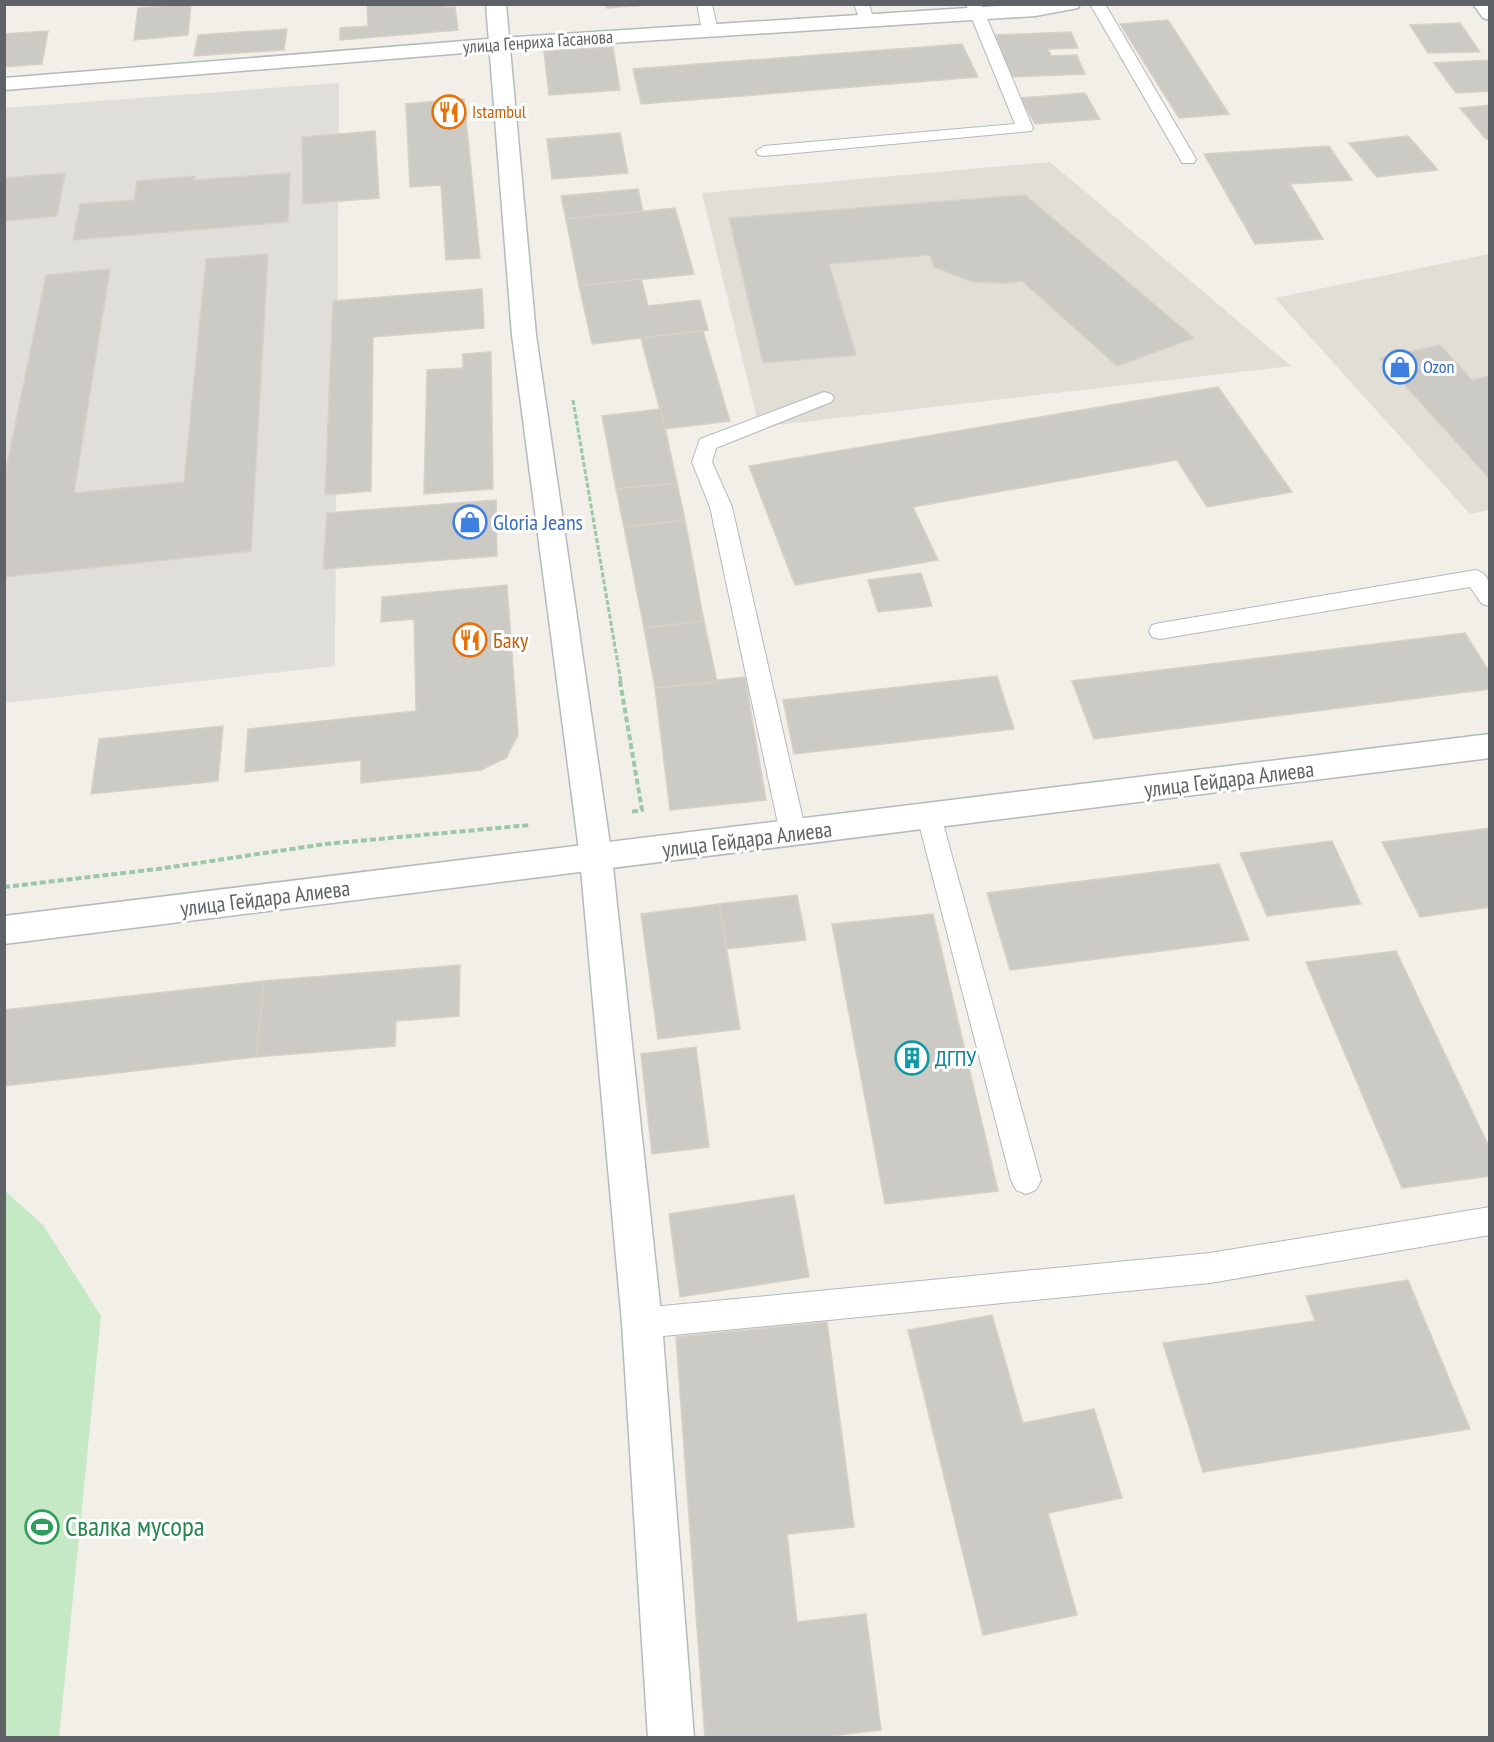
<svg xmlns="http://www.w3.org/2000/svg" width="1494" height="1742" font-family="'PT Sans Narrow',sans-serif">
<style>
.industrial{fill:#e0deda}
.education{fill:#e1ded6}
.green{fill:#c5e8c5}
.building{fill:#cccac5;stroke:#d6d1c6;stroke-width:1.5}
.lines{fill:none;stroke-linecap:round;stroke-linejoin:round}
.lane-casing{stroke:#b5b8bc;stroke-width:2}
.street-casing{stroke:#b5b8bc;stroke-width:3}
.secondary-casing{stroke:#b6babf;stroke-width:3}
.path-far1{stroke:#9cc7a9;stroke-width:3;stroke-dasharray:5 2;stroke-linecap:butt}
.path{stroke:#9cc7a9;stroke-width:4;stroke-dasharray:6 3;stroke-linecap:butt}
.lane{fill:#fff;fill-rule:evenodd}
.street{fill:#fff;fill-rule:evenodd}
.secondary{fill:#fff;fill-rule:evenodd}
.labels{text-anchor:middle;stroke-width:6;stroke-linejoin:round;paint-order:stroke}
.far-street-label{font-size:18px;fill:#5f6368;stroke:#fff}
.far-food-label{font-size:18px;fill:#c56008;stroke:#fff;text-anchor:start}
.far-shop-label{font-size:18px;fill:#366cbe;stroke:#fff;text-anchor:start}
.shop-label{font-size:22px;fill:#366cbe;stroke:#fff;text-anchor:start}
.food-label{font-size:22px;fill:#c56008;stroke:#fff;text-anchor:start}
.street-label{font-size:22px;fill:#5f6368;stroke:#fff}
.culture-label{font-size:22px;fill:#0d838f;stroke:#fff;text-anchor:start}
.near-leisure-label{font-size:27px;fill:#27864d;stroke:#fff;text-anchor:start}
</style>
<rect width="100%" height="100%" fill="#f1efe8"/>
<!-- industrial -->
<path class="industrial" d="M339,83l-4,583 -330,37v-595z"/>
<!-- education -->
<g class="education">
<path d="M1050,162l241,204 -532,61 -57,-234z"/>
<path d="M1489,254v256l-19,4 -195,-216z"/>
</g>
<!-- green -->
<path class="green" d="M4,1190l39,35 58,91 -42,421h-54z"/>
<!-- building -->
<g class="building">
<path d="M191,4l-3,31 -54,5 4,-32z"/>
<path d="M367,4h78v3h10l3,23 -118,10v-12l28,-2z"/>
<path d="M606,4h54l-53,4z"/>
<path d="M1168,20l61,94 -50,4 -59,-94z"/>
<path d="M1460,23l20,29 -52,1 -18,-28z"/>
<path d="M287,29l-3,21 -90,6 4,-21z"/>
<path d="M48,31l-6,33 -38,3v-33z"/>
<path d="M1071,32l7,16 -30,1 3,7 26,-1 8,19 -74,3 -15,-42z"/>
<path d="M962,44l16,33 -337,27 -8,-35z"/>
<path d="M613,47l7,43 -71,5 -5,-44z"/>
<path d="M1490,60v31l-34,2 -22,-30z"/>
<path d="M1085,93l15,26 -65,5 -14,-26z"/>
<path d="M464,99l16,159 -34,2 -5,-75 -31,2 -4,-83z"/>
<path d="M1490,105v34h-4l-26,-31z"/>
<path d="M375,131l4,67 -76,6 -1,-67z"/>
<path d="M620,133l8,40 -76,6 -5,-40z"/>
<path d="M1408,136l30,34 -61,7 -28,-34z"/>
<path d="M1329,146l23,34 -62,4 33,55 -68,5 -51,-90z"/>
<path d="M65,173l-8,43 -53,5v-43z"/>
<path d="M290,173l-2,49 -215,18 7,-36 54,-4 3,-19 58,-5 -1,4z"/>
<path d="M638,189l5,23 -77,7 -5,-23z"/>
<path d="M1025,195l169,143 -77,28 -95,-85 -16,2 -33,-1 -39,-15 -4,-12 -101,9 27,91 -93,8 -34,-145z"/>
<path d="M675,208l19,66 -115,12 -13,-67z"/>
<path d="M268,254l-17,297 -247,26v-98l42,-204 64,-6 -36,224 110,-11 22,-223z"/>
<path d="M641,279l7,27 52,-6 8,30 -116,14 -13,-58z"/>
<path d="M482,289l2,39 -111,9 -2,154 -46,4 8,-194z"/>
<path d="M703,331l27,90 -65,8 -24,-91z"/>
<path d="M1440,345l32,35 18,-4v103l-110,-121z"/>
<path d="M491,352l2,137 -69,5 3,-124 36,-2v-14z"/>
<path d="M1218,387l74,105 -85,15 -30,-47 -264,47 25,53 -143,25 -46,-119z"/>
<path d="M661,409l16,74 -61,6 -14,-73z"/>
<path d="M677,483l8,37 -61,7 -8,-38z"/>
<path d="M496,500l1,56 -174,13 4,-56z"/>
<path d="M685,520l19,101 -60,7 -20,-101z"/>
<path d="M921,573l11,33 -54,6 -10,-32z"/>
<path d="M507,585l11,150 -12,23 -25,12 -120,13v-23l-116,12 3,-43 168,-18 -2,-92 -33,3 1,-25z"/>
<path d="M704,621l13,61 -62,6 -11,-60z"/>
<path d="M1465,633l25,40v16l-396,50 -22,-58z"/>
<path d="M997,676l17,53 -220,25 -11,-54z"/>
<path d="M745,677l21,123 -96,10 -15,-122 62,-6 1,-2z"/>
<path d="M223,726l-5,55 -127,13 8,-55z"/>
<path d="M1490,828v79l-70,10 -38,-75z"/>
<path d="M1332,841l29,63 -94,12 -27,-63z"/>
<path d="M1219,864l30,76 -239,30 -23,-77z"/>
<path d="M797,895l9,45 -79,9 -8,-45z"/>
<path d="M719,904l21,125 -82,10 -17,-125z"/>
<path d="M933,914l65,277 -113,13 -53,-280z"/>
<path d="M1396,951l94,198v27l-88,12 -96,-226z"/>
<path d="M460,965l-1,51 -63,5 -1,25 -139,11 8,-76z"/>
<path d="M264,981l-8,76 -252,29v-76z"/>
<path d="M696,1047l13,100 -57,7 -11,-100z"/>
<path d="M794,1195l15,82 -129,20 -11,-83z"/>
<path d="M1408,1280l62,149 -267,43 -40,-129 152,-22 -9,-25z"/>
<path d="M992,1315l31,108 71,-14 28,89 -74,15 29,102 -94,20 -75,-305z"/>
<path d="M827,1322l27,205 -67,7 10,88 69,-8 15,116 -67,8h-109l-29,-401z"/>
</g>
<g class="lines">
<!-- lane casing -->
<g class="lane-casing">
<g id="lane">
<path d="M697,4h15l6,27 -3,3h-10l-3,-3z"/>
<path d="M854,4h15l5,17 -3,3h-10z"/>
<path d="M966,4h15l52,124 -2,3 -267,25 -6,-1 -2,-4 8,-5 251,-22z"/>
<path d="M1090,4h15l91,155 -2,4h-12l-2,-4z"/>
<path d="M824,392l7,2 3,4 -3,4 -115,46 -4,14 20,45 74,326 -4,7 -9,3 -9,-3 -4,-7 -70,-326 -18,-45 8,-23z"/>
<path d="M1476,570c17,5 14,21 14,36l-8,-2 -12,-17 -310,52 -8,-2 -3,-6 3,-6 8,-2z"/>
<path d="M929,806l9,3 3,7 100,364 -5,10 -10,4 -10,-4 -5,-10 -94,-364 3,-7z"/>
<path d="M1490,1207v28l-280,48 -568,55 -11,-4 -4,-11 4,-11 11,-4 568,-55z"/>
</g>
</g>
<!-- street casing -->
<g class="street-casing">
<g id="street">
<path d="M1030,4h50l-2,4 -43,8 -534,34 -497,40v-12l497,-40z"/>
<path d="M1473,4h17v16l-7,-2z"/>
<path d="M1490,734v24l-1486,186v-28z"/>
</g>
</g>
<!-- secondary casing -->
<g class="secondary-casing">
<path id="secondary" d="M486,4h20l30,331 76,523 50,465 32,415h-46l-26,-415 -42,-465 -68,-523z"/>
</g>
<!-- path-far1 -->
<path class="path-far1" d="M573,400l48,282"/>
<!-- path -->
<g class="path">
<path d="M620,681l22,129 -12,2"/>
<path d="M4,887l154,-18 167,-25 205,-19"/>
</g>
<!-- lane -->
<use href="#lane" class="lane"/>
<!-- street -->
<use href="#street" class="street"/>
<!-- secondary -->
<use href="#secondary" class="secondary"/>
</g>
<!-- icons -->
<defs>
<g id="restaurant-ring" transform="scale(1.725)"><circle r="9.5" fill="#fff" stroke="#e8710a" stroke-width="1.5"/><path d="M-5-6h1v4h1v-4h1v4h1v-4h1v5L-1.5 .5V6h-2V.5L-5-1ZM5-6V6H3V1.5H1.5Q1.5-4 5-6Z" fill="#e8710a"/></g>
<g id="shop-ring" transform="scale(1.725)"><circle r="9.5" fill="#fff" stroke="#3f7fe0" stroke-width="1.5"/><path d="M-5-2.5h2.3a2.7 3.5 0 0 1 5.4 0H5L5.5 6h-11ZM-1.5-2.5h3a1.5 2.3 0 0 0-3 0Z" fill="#3f7fe0"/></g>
<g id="building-ring" transform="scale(1.725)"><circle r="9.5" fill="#fff" stroke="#0f9aa8" stroke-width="1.5"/><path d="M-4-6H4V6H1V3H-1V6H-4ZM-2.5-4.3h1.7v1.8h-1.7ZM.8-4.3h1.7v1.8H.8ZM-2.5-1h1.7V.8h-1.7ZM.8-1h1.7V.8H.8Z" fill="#0f9aa8"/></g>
<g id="stadium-ring" transform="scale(1.725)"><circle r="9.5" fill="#fff" stroke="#2e9e5b" stroke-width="1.5"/><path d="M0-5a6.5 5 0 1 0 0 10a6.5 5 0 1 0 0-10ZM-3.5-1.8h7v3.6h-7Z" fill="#2e9e5b"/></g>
</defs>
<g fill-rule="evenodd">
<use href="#restaurant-ring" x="449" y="112"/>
<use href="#shop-ring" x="1400" y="367"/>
<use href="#shop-ring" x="470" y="522"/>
<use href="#restaurant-ring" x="470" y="640"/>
<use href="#building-ring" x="912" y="1058"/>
<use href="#stadium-ring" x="42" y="1527"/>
</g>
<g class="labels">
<!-- far-street labels -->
<g class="far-street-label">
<text transform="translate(538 42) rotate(-4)" y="6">улица Генриха Гасанова</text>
</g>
<!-- far-food labels -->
<g class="far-food-label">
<text x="472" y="118">Istambul</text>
</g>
<!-- far-shop labels -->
<g class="far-shop-label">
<text x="1423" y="373">Ozon</text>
</g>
<!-- shop labels -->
<g class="shop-label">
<text x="493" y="530">Gloria Jeans</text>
</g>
<!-- food labels -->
<g class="food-label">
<text x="493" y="648">Баку</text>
</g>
<!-- street labels -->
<g class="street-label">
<text transform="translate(1229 779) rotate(-7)" y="8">улица Гейдара Алиева</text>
<text transform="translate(747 839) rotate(-7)" y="8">улица Гейдара Алиева</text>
<text transform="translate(265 898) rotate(-7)" y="8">улица Гейдара Алиева</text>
</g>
<!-- culture labels -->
<g class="culture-label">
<text x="935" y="1066">ДГПУ</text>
</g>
<!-- near-leisure labels -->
<g class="near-leisure-label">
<text x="65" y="1536">Свалка мусора</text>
</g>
</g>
<!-- border -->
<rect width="1494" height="1742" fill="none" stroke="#5f6368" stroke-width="12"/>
</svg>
